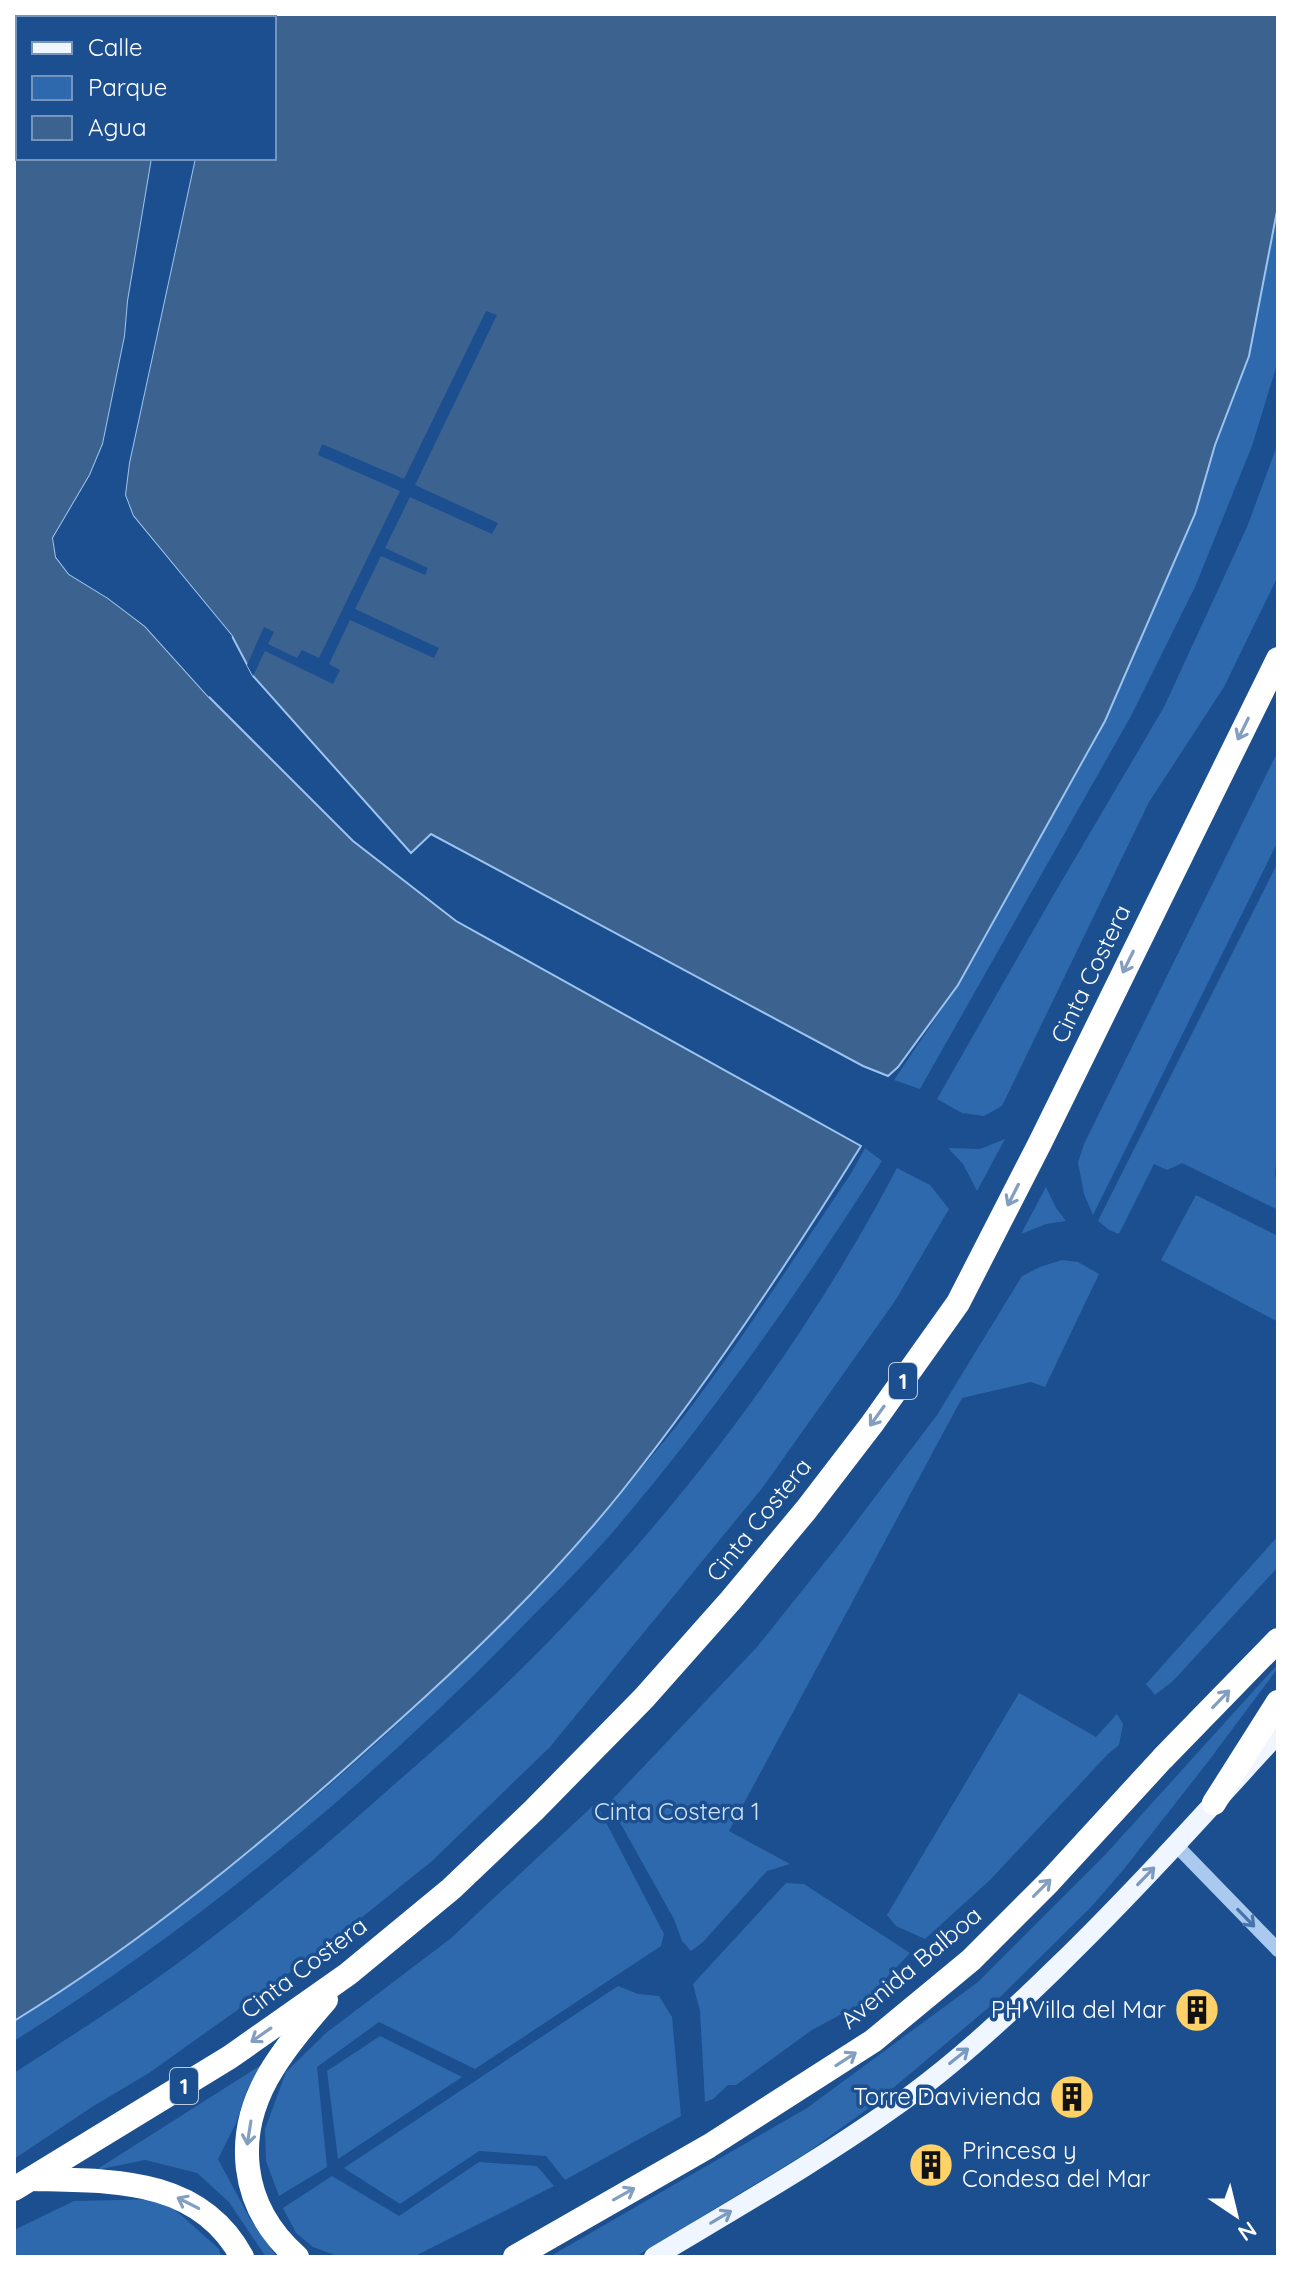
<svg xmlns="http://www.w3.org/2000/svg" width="1292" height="2271" font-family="Quicksand,sans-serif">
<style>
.green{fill:#2e69ad}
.water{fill:#3c6290;stroke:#9cc4f0;stroke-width:2}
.pier{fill:#1b4f8f}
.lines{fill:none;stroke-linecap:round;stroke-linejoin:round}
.minor{stroke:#a9c9ee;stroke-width:14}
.major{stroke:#f0f6ff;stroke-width:20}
.highway{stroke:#fff;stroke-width:24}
.oneway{stroke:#829ec1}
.oneway2{stroke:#7b9ac1}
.oneway3{stroke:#4674ac}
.labels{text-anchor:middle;stroke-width:7;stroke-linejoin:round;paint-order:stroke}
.shield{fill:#1b4f8f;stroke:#bbcadd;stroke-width:2}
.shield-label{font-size:22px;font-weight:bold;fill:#fff}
.street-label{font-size:24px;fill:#fff;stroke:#1b4f8f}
.park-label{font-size:24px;fill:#cfe3fa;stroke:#1b4f8f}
.poi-label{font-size:24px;fill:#fff;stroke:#1b4f8f;text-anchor:end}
</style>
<rect width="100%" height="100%" fill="#1b4f8f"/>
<!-- green -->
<g class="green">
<path d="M1278,206v155l-26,85 -57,141 -64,129 -211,373 -26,-9 64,-95 141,-251 85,-193 22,-70 43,-115z"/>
<path d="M1278,443v133l-54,111 -75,115 -147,304 -18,10 -22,-3 -25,-14 113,-198 114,-194 83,-180z"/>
<path d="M1278,751v90l-185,374 -9,-21 -6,-31 6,-19z"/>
<path d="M1278,862v291l-2,6 -1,17 3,4v30l-96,-47 -15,7 -13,-6 -35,70 -10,-4 -11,-9z"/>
<path d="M1005,1139l-28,52 -14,-27 -15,-16 32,1z"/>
<path d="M865,1148l17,13c-79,125 -168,252 -264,365 -34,40 -72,76 -108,113 -149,152 -316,289 -496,402v-20c97,-59 186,-128 273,-200 126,-105 243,-219 347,-344 18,-22 37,-43 54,-66 58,-77 110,-159 164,-239z"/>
<path d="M897,1168l33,17 19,24 -54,92 -132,186 -213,260 -118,114 -112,90 -171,122 -57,34 -78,52v-86c54,-35 108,-69 160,-107 78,-57 151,-120 223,-184 39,-34 78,-68 114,-103 153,-149 287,-322 386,-511z"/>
<path d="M1046,1187l10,21 10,13 -20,3 -25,10z"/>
<path d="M1196,1195l82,41v86l-117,-62z"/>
<path d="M1062,1260l16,2 21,12 -54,113 -14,-5 -69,16 -233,433 61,33 -23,7 -64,71 -12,9 -9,-10 -8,-22 -65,-116 148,-156 84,-105 96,-127 85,-139 18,-9z"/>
<path d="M1278,1536v31l-105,114 -18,14 -9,-11z"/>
<path d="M1278,1664v4l-71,95 -83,106 -32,37 -98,97 -121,102 -65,47 -173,105h-86l258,-149 171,-126 127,-127z"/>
<path d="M1019,1693l77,44 21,-23 6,10 -4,21 -11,9 -118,126 -65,59 -29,-13 -9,-11z"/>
<path d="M596,1803l68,131 -3,12 -186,123 -96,-47 -62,45 10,100 -48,29 -13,-35 -1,-32 21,-57 40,-39 124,-94z"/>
<path d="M786,1883l18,1 106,69 -48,50 -50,27 -76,55h-8l-15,14 -8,3 -5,-91 -7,-27z"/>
<path d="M618,1986l20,8 21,2 13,21 9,99 -116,64 -19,-24 -67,-5 -79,53 -56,-36z"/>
<path d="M380,2036l82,41 -124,82 -11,-88z"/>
<path d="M261,2065l-14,25 -11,33 -18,36 31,58 28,40h-11l-37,-55 -32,-29 -52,-13 -49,10z"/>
<path d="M479,2162l58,4 17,20 -141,71h-73l-27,-10 -17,-14 -13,-25 49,-32 67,40z"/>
<path d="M163,2199l56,50 2,8h-207v-27l60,-29z"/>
</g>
<!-- water -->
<g class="water">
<path d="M14,14h186l-3,4h-179v140h134l-24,143 -3,35 -22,108 -13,31 -37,63 3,19 13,17 39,24 37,28 64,71 144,144 103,80 405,225c-74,119 -152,236 -239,345 -74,92 -159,173 -247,251 -113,102 -231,199 -361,279z"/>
<path d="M258,14h1020v192l-29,150 -34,89 -20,69 -90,207 -147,264 -60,82 -10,9 -25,-10 -432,-232 -20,19 -158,-177 -21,-40 -99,-120 -8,-21 4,-32 66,-305h79v-140h-18z"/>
</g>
<!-- pier -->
<g class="pier">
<path d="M152,158h4l-24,143 -3,36 -22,108 -14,32 -36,62 2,17 12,15 39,24 37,28 63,70 -1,4 -64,-71 -37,-28 -39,-24 -13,-17 -3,-19 37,-63 13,-31 22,-108 3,-35z"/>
<path d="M191,158h4l-66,305 -4,32 8,21 99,120 -2,5 -101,-123 -8,-23 4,-33z"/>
<path d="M486,311l11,4 -82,170 83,38 -6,11 -82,-37 -25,51 43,20 -3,7 -44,-19 -26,53 84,39 -5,10 -84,-38 -21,44 11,6 -7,14 -68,-33 -12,25 -6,-11 17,-38 10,5 -6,12 29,14 5,-8 17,8 81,-167 -82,-36 4,-11 82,35z"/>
</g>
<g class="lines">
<!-- minor -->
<path class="minor" d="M1176,1845l102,105"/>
<!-- major -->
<path class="major" d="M654,2257c87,-52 175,-102 257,-162 52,-38 100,-83 146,-128 77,-75 149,-155 221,-234"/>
<!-- highway -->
<g class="highway">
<path d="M1214,1803l64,-101"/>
<path d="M32,2179c80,2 167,-2 210,78"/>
<path d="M14,2189l216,-132 118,-83 103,-85 83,-79 110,-112 87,-98 75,-90 66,-86 86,-121 82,-160 238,-484"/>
<path d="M297,2257c-58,-51 -65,-124 -24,-189 15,-24 34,-46 53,-68"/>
<path d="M515,2257l194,-111 164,-105 98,-81 78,-78 113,-123 116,-119"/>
</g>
</g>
<!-- one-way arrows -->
<defs><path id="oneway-shaft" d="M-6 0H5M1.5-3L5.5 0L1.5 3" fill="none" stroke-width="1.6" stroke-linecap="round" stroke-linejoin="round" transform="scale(2)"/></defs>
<g class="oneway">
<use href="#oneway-shaft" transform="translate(1243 729) rotate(116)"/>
<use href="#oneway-shaft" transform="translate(1128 962) rotate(116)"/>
<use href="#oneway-shaft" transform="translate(1013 1195) rotate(117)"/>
<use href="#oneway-shaft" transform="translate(877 1416) rotate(126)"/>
<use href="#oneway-shaft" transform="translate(1221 1699) rotate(-46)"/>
<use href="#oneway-shaft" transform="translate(1042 1888) rotate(-45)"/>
<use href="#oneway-shaft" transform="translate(261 2035) rotate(145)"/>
<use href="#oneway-shaft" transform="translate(846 2059) rotate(-33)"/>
<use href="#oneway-shaft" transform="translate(249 2133) rotate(99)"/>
<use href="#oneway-shaft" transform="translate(624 2194) rotate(-29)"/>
<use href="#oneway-shaft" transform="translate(188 2203) rotate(-153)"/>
</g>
<g class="oneway2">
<use href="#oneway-shaft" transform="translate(1146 1876) rotate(-46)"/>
<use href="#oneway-shaft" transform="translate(959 2056) rotate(-39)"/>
<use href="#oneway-shaft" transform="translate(721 2217) rotate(-31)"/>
</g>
<use class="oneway3" href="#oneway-shaft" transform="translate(1246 1918) rotate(46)"/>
<!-- icons -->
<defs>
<g id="building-disc" transform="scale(2.3)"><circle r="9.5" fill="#ffd166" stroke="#1b4f8f"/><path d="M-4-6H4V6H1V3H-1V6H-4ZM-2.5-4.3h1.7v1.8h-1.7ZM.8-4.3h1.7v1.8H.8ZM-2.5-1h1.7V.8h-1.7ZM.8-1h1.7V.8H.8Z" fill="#111"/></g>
</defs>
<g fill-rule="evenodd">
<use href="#building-disc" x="1197" y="2010"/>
<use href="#building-disc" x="1072" y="2097"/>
<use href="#building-disc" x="931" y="2165"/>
</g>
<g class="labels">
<!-- shield labels -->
<g class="shield">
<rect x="889" y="1363" width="28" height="36" rx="6"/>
<rect x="170" y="2068" width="28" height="36" rx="6"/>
</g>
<g class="shield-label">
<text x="903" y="1389">1</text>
<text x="184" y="2094">1</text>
</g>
<!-- street labels -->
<g class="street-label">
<text transform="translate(1091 974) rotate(-64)" y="8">Cinta Costera</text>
<text transform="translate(759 1520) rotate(-51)" y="8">Cinta Costera</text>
<text transform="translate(304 1968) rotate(-37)" y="8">Cinta Costera</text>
<text transform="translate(911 1968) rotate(-40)" y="8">Avenida Balboa</text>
</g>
<!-- park labels -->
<g class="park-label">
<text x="677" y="1820">Cinta Costera 1</text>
</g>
<!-- poi labels -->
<g class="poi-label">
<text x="1166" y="2018">PH Villa del Mar</text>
<text x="1041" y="2105">Torre Davivienda</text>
<text x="962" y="2159" text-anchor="start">Princesa y<tspan x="962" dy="28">Condesa del Mar</tspan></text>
</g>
</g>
<!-- border -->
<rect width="1292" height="2271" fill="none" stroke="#ffffff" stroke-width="32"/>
<!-- legend -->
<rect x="16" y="16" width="260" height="144" fill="#1b4f8f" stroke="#7695bc" stroke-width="2"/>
<rect x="32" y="42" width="40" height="12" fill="#f0f6ff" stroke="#7695bc" stroke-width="2"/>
<text x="88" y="56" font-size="24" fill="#ffffff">Calle</text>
<rect x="32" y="76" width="40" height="24" fill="#2e69ad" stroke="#7695bc" stroke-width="2"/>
<text x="88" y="96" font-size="24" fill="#ffffff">Parque</text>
<rect x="32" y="116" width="40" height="24" fill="#3c6290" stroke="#7695bc" stroke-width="2"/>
<text x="88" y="136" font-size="24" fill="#ffffff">Agua</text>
<!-- north arrow -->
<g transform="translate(1236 2215) rotate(145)" stroke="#1b4f8f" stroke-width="6" paint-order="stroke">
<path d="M0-6L14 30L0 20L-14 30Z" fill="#ffffff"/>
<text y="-12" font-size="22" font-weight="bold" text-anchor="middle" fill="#ffffff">N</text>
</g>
</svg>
